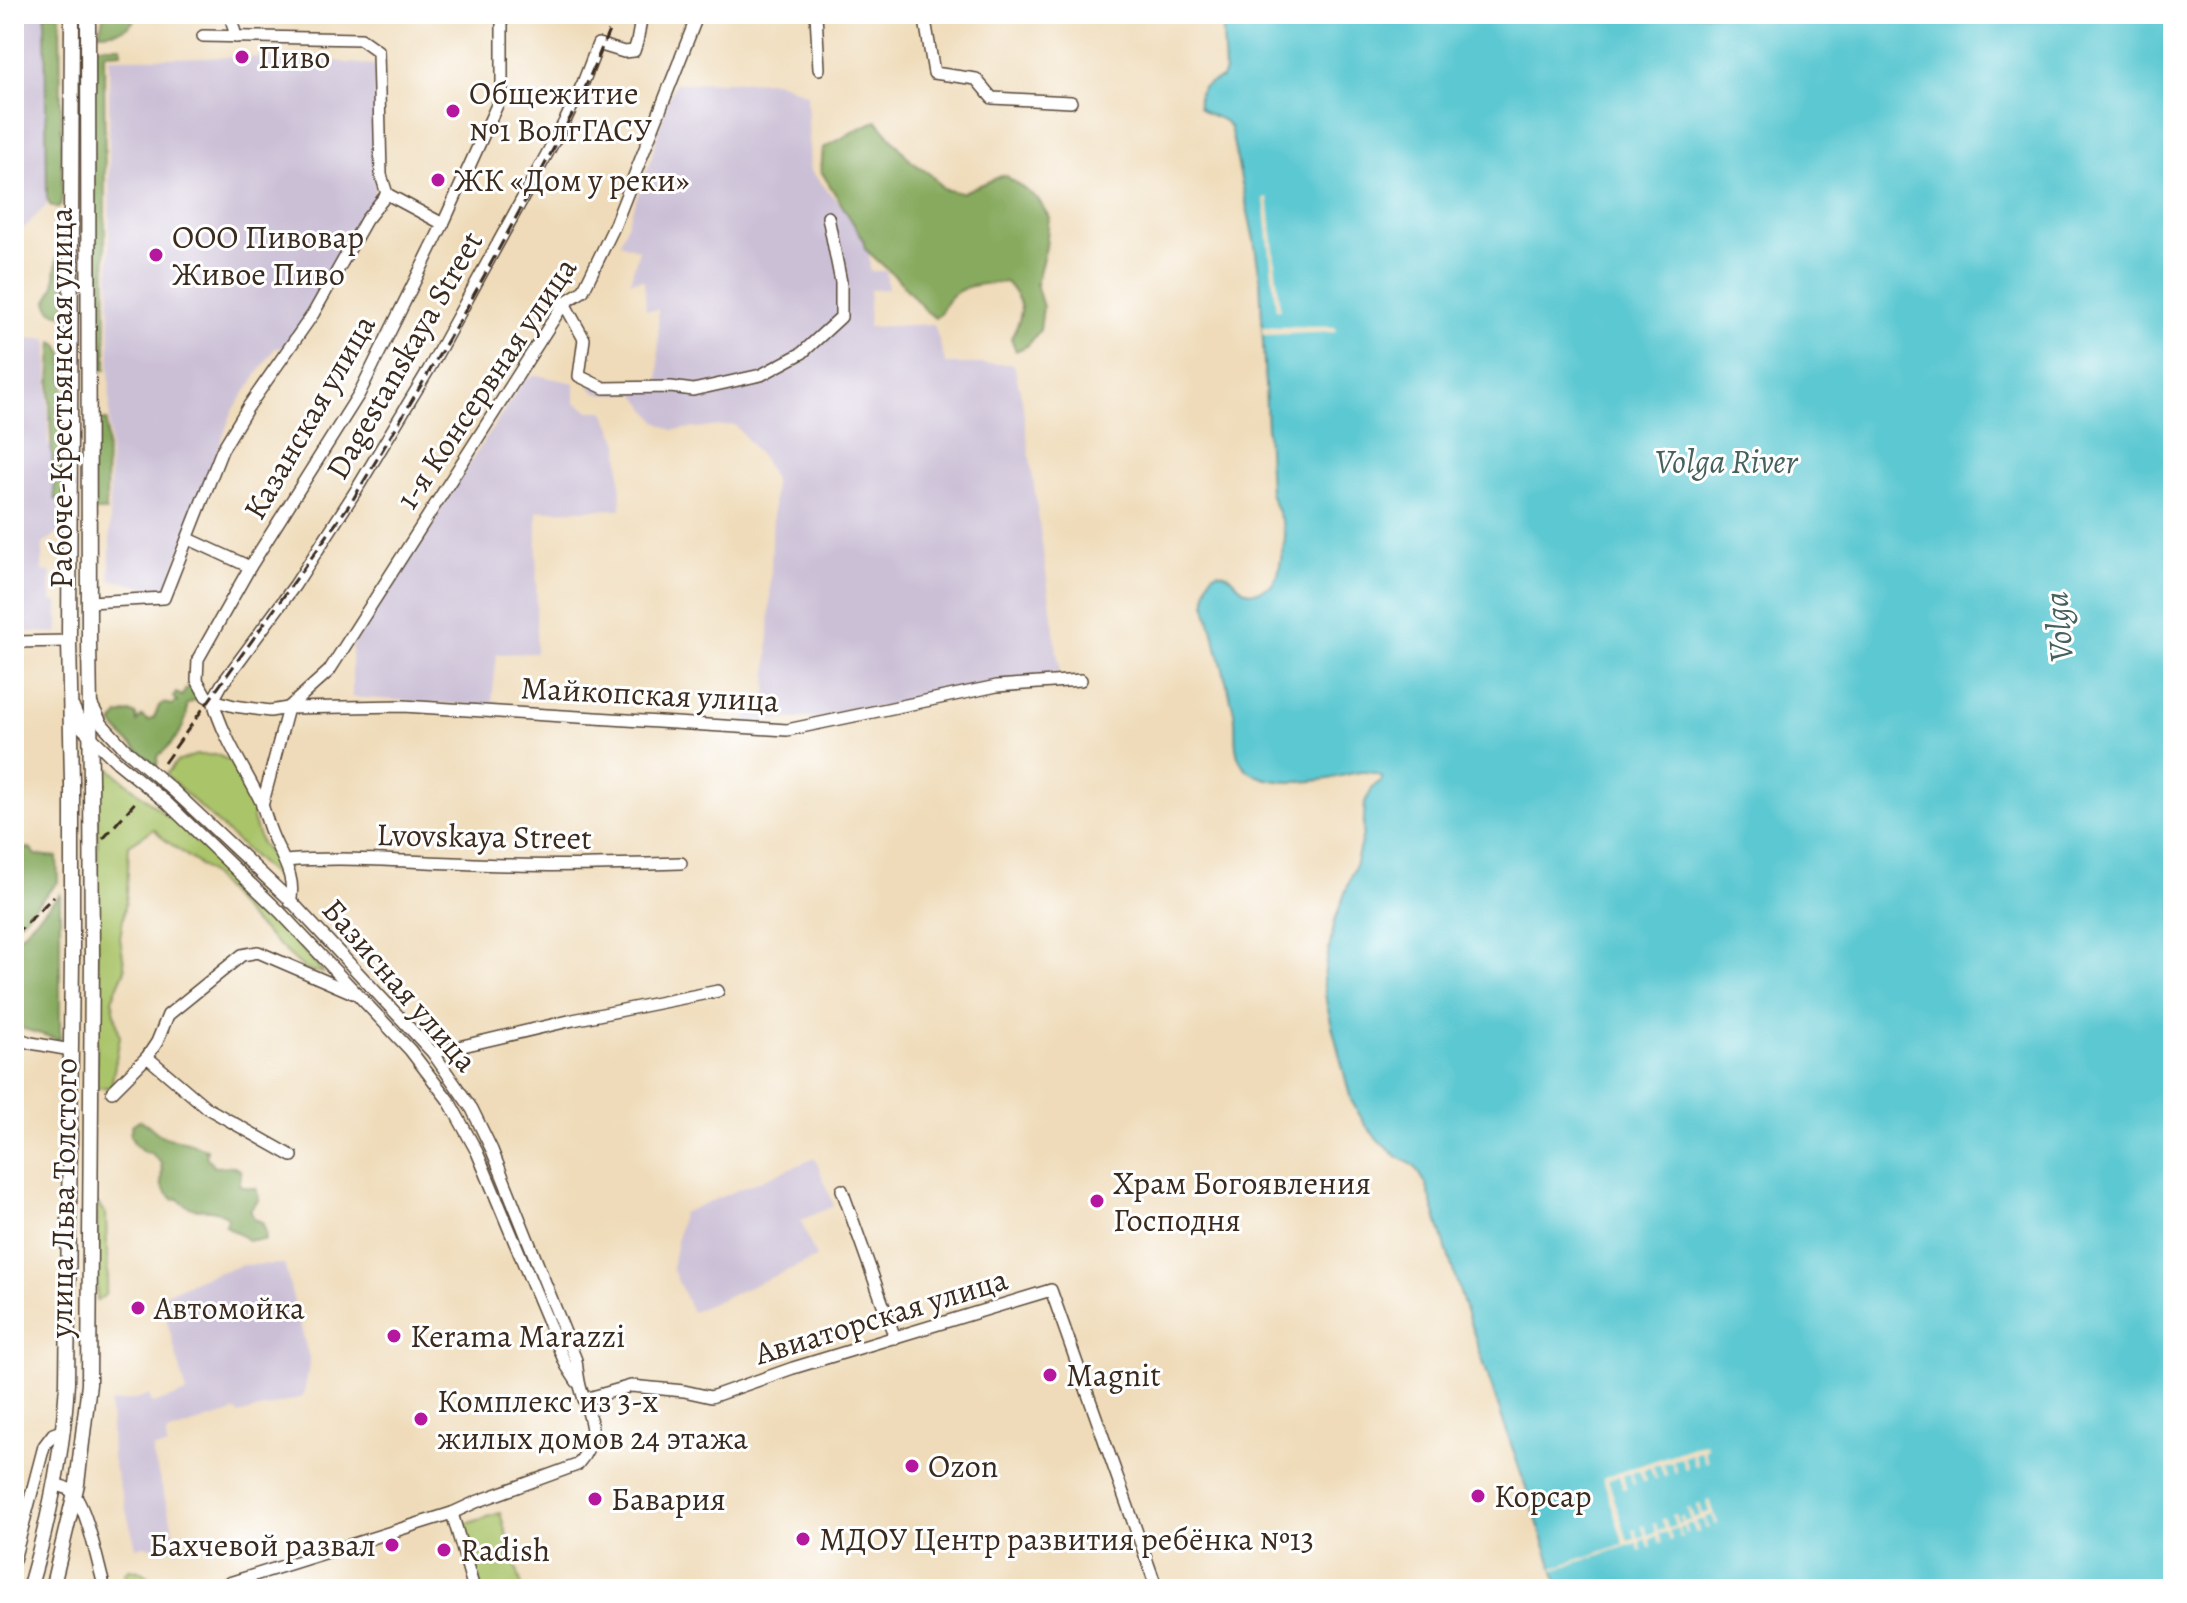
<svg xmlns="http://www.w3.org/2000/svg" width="2187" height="1603" font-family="Alegreya,serif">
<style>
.industrial{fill:#cbbfd5}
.green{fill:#aac46a;stroke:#727744;stroke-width:2}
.forest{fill:#87aa5e;stroke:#616a3e;stroke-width:2}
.water{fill:#5bc8d2;stroke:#4b7978;stroke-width:2}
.pier{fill:#efdbb9}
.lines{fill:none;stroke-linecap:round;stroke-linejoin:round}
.minor-casing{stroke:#564535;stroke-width:14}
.major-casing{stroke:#564535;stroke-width:17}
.minor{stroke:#fff;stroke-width:11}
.major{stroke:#fff;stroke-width:14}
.rail{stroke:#3b2a1e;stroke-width:3;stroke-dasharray:12 6;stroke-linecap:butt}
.minor-bridge-casing{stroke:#564535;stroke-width:14;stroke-linecap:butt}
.major-bridge-casing{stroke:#564535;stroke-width:17;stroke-linecap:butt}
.minor-bridge{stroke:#fff;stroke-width:11}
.major-bridge{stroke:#fff;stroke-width:14}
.poi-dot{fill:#b5179e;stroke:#fff;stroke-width:3}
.labels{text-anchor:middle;stroke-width:6;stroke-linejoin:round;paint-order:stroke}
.poi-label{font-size:32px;fill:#3b2a1e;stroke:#fff;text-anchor:start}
.street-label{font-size:32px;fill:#3b2a1e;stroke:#fff}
.water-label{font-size:34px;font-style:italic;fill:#46615d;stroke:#fff}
</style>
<rect width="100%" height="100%" fill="#fff"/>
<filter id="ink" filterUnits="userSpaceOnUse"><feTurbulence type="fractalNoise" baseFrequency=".0125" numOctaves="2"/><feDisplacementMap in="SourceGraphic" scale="16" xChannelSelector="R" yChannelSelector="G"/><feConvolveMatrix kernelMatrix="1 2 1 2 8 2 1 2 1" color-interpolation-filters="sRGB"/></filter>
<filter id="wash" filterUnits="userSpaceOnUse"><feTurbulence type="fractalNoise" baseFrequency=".006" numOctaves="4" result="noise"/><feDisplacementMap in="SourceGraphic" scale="32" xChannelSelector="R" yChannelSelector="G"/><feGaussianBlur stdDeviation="1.8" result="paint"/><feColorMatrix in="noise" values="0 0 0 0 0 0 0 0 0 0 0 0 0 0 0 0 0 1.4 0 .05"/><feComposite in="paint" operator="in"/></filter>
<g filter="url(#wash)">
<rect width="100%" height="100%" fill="#efdbb9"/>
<!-- industrial -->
<g class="industrial">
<path d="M14,14h31l2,191 -30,30 -2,103 33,1v107l10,2 1,84 -16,12 -1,27 9,1v29l7,2v30l-44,-2z"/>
<path d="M316,57l31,6 28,2v134l-79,137 -8,12h-13l-43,64 -67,180 -55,-13 -1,-521z"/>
<path d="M775,81l32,13 3,76 58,67 2,34h16l2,18 -18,1 -2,37 66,-3 12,40h68l8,36 38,273 -233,44 -84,5 24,-29 7,-213 -10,-20 -29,-35 -63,5 -15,-8 -22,-29 -30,2 -9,-2 -8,-7h71l-1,-76h-12l-2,-30 -14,1 9,-31 -19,-7 30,-81 16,-58 9,-21z"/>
<path d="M536,375l39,8v19l14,9h15l15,32 2,66 -84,2 -1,142 -39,1 -5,47 7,1v5l-147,-10v-51l171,-265z"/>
<path d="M815,1158l19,48 -33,14 15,38 -124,54 -20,-44 10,-55z"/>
<path d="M284,1264l26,98 -7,35 -65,18 -1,-4 -71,22 1,14 -14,1v7l26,95 -34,-4 -9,1 -24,-88 -2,-56 23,-3 16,-5 3,9 35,-11 -27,-97 44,-19 38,-12z"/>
</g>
<!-- green -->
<g class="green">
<path d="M196,755h21l18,8 19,36 -1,20 8,24 21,27 -2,8h-4l-110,-103 10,-13z"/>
<path d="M100,764l5,1 73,60 61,58 85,90 -18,-3 -57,-52 -40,-46 -45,-33 -10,-10 -25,16 -2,49 -7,44 5,32 -13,29 8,38 -9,50 -15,1 2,-317z"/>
<path d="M97,1203l9,11 2,64 -3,17 -8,6z"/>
<path d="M500,1513l23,76h-41l-19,-64z"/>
<path d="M129,1569c11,1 25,7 25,20h-19l-7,-8 -4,-8z"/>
</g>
<!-- forest -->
<g class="forest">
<path d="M45,14h15l2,182 -1,9 -4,3 -7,-3 -3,-7z"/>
<path d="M104,14h34c-8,17 -21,18 -39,19z"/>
<path d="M92,46h29v6l-17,1 2,317h-13z"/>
<path d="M877,121l34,40 20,14 12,14 18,4 43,-18 34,24 11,18 -3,30 -10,37 7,23 -3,23 -13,16 -11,5 -5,-13c14,-25 14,-35 -5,-56 -18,2 -43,1 -56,16 -8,7 -4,12 -15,20l-10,-8 -29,-33 -31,-28 -2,-10 -42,-68 2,-23c19,-8 33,-21 54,-27z"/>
<path d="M57,257h4l3,7 2,50c-11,2 -16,-3 -19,-13l7,-13z"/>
<path d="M53,342l5,3 5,8 3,145 -5,3 -6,-2c-4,-53 -8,-105 -2,-157z"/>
<path d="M92,420h15l-1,91h-15z"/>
<path d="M196,686l6,8 -3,4 -12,7c2,20 -14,39 -29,51l-1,10 -31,-26 -14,-16 7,-9 11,-3 6,3 1,7 5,-6 6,5 6,-3 5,-12 4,-3 8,2 6,-3 -4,-5 3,-4 6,3 4,-7z"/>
<path d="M30,848l6,7 21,2 1,25 -44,46v-76l1,-3z"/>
<path d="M60,894v146l-46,-14v-84z"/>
<path d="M139,1120c10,3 13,10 22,15 9,5 17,4 27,7 7,2 11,6 19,7l-1,7 8,11 18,-1 8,4 1,6 -2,9 10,3h7l3,11 -9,11 4,9 8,3 4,10 -1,8h-17l-23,-15 3,-8c-15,-13 -38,-1 -50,-19l-4,2c-21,-20 -9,-13 -13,-37l-10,-10 -7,-1 -10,-9 -4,-8 2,-10z"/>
</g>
<!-- water -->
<path class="water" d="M1222,14h951v1575h-613l-98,-290 -36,-115 -11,-18 -17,-9 -16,-13 -16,-18 -15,-26 -24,-94 -4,-26 12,-60 20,-54 8,-32 2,-32 8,-15 9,-7v-3c-16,-11 -37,-1 -54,2 -26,4 -79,9 -90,-23 -5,-13 -1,-30 -4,-44 -8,-34 -18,-68 -27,-102 -2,-12 -2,-48 20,-35 8,4 11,13 20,16 8,3 17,-2 24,-5l7,-11 7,-37 -3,-16 -12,-29 -10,-215 -6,-38 -24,-113c-8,-12 -22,-9 -31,-20 -2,-21 6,-22 23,-29l3,-7z"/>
<!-- pier -->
<g class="pier">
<path d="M1268,197l12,112h-4l-12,-111z"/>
<path d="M1262,327h73l1,5 -73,3z"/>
<path d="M1706,1443l2,5 -4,2 4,12h-3l-4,-11 -7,3 4,11 -3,1 -4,-12 -7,3 4,12 -3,1 -4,-12 -8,2 4,12 -2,1 -4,-12 -8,2 4,12 -3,1 -4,-12 -7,2 4,13h-3l-4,-12 -7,3 4,11 -3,1 -5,-12 -7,3 3,11h-2l-3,-11 -7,2 3,13 -3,1 -4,-13 -11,4 20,61 7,-2 -2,-9 2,-1 3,9 7,-2 -3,-10 2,-1 4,10 8,-3 -3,-9 2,-1 3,9 7,-2 -3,-10 3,-1 3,10 7,-3 -3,-10 3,-1 3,10 4,-1 -2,-6 2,-1 2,6 7,-2 -4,-11 3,-1 4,10 6,-2 -3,-11 3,-1 3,10 7,-2 -3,-11 3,-1 8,24 -2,1 -4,-10 -7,3 4,10 -3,1 -3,-10 -7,2 3,11 -3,1 -4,-10 -6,2 2,8 -2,1 -2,-8 -5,1 3,10 -2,1 -3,-10 -8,3 3,9 -2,1 -3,-9 -8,2 3,9 -2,1 -3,-8 -7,2 2,9 -2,1 -4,-9 -6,2 2,9 -2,1 -4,-8 -82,27 -1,-2 71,-24 -21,-66z"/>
</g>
</g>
<g filter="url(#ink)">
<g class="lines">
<!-- minor casing -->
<g class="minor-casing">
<g id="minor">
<path d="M230,14l6,23"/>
<path d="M502,14v80l-59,130 -84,170 -109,173 -52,92 -1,21 9,16 7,4 21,6 36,5 18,-3 115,-2 384,24 210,-44 84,-6"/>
<path d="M816,14l3,55"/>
<path d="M924,14l10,59 42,6 16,19 79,4"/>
<path d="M387,194l56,30"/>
<path d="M564,303l20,36 -5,37 25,12 67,-1 22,3 68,-15 41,-22 39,-36v-35l-13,-65"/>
<path d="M189,539l61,28"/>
<path d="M89,602l75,-4 58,-148 26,-43 65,-93 53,-94 21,-26 -6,-19 -3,-124 -17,-12 -158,-3"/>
<path d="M14,642l55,-1"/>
<path d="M213,700l9,-16 73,-99 60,-93 74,-123 136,-248 18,-38 15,-39 26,8 10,-1 3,-9 5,-28"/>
<path d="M213,700c9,36 32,69 48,102 4,10 6,20 10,30 9,24 26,44 19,70"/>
<path d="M92,705l10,19 23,25"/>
<path d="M74,708l9,21 34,33"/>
<path d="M175,792l116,109 142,152 39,56 20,41 84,210c1,9 2,18 4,26 9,33 23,49 -3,79l-101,37 -24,11 -242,76"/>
<path d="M166,802l114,110 79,84 51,54 39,51 28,51 89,213 11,17"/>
<path d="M262,806l26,-98 41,-37 235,-368 19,-12 31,-64 84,-213"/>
<path d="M285,861c63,-5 126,1 189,3 69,3 138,1 207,-1"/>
<path d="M14,1037l17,6 40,7"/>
<path d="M433,1053l140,-33 145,-29"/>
<path d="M112,1092l35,-35"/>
<path d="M292,1156l-85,-48 -60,-51 10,-15 11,-27 74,-60 16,-3 95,41"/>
<path d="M842,1190l53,148"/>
<path d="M585,1399l46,-13 53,5 27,6 82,-29 258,-78 106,299"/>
<path d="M55,1485c7,1 12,2 17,7 15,14 26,74 33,97"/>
<path d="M452,1513l22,76"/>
<path d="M14,1560l30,-114 9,-12 11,-4"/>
</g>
</g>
<!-- major casing -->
<g class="major-casing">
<g id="major">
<path d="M88,14l1,627 2,141"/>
<path d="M72,781l-3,-140 3,-627"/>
<path d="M29,1589c20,-68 34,-135 38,-206l5,-424"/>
<path d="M52,1589l25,-105 12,-100 3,-427"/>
</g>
</g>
<!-- minor -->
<use href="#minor" class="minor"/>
<!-- major -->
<use href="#major" class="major"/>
<!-- rail -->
<g class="rail">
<path d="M14,214l5,-30 -3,-170"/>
<path d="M164,763l188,-262 108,-181 120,-220 36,-86"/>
<path d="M103,839l35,-40"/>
<path d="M14,936l40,-40"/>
</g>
<!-- minor-bridge casing -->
<g class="minor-bridge-casing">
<g id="minor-bridge">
<path d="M125,749l50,43"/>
<path d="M117,762l49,40"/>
</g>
</g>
<!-- major-bridge casing -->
<g class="major-bridge-casing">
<g id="major-bridge">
<path d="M72,781v178"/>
<path d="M91,782l1,175"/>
</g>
</g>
<!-- minor-bridge -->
<use href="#minor-bridge" class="minor-bridge"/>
<!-- major-bridge -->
<use href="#major-bridge" class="major-bridge"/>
</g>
</g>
<!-- markers -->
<g class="poi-dot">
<circle cx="242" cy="57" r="8"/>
<circle cx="453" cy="111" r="8"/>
<circle cx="438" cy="180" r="8"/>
<circle cx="156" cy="255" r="8"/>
<circle cx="1097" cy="1201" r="8"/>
<circle cx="138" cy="1308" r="8"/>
<circle cx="394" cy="1336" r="8"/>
<circle cx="1050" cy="1375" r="8"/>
<circle cx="421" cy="1419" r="8"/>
<circle cx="912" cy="1466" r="8"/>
<circle cx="1478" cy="1496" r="8"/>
<circle cx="595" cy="1499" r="8"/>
<circle cx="803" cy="1539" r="8"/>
<circle cx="392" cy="1545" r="8"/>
<circle cx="444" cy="1550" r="8"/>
</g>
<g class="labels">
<!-- poi labels -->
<g class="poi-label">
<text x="258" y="68">Пиво</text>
<text x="469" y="104">Общежитие<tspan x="469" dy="37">№1 ВолгГАСУ</tspan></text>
<text x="454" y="191">ЖК «Дом у реки»</text>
<text x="172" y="248">ООО Пивовар<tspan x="172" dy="37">Живое Пиво</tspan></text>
<text x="1113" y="1194">Храм Богоявления<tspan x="1113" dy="37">Господня</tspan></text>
<text x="154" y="1319">Автомойка</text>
<text x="410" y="1347">Kerama Marazzi</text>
<text x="1066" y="1386">Magnit</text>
<text x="437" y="1412">Комплекс из 3-х<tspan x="437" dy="37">жилых домов 24 этажа</tspan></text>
<text x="928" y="1477">Ozon</text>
<text x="1494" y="1507">Корсар</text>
<text x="611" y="1510">Бавария</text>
<text x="819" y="1550">МДОУ Центр развития ребёнка №13</text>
<text x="376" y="1556" text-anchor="end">Бахчевой развал</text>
<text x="460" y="1561">Radish</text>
</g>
<!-- street labels -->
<g class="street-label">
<text transform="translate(404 355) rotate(-60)" y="11">Dagestanskaya Street</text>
<text transform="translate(486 383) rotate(-56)" y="11">1-я Консервная улица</text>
<text transform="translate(61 398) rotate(-90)" y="11">Рабоче-Крестьянская улица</text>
<text transform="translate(309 417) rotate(-60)" y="11">Казанская улица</text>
<text transform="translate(650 694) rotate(3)" y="11">Майкопская улица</text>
<text transform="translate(484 836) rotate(1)" y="11">Lvovskaya Street</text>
<text transform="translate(400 985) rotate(49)" y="11">Базисная улица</text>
<text transform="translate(63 1198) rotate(-89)" y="11">улица Льва Толстого</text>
<text transform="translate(881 1316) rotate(-17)" y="11">Авиаторская улица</text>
</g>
<!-- water labels -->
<g class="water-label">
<text x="1726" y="473">Volga River</text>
<text transform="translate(2058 627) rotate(-95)" y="12">Volga</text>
</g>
</g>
<!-- margin -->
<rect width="2187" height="1603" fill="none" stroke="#fff" stroke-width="48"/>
</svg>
